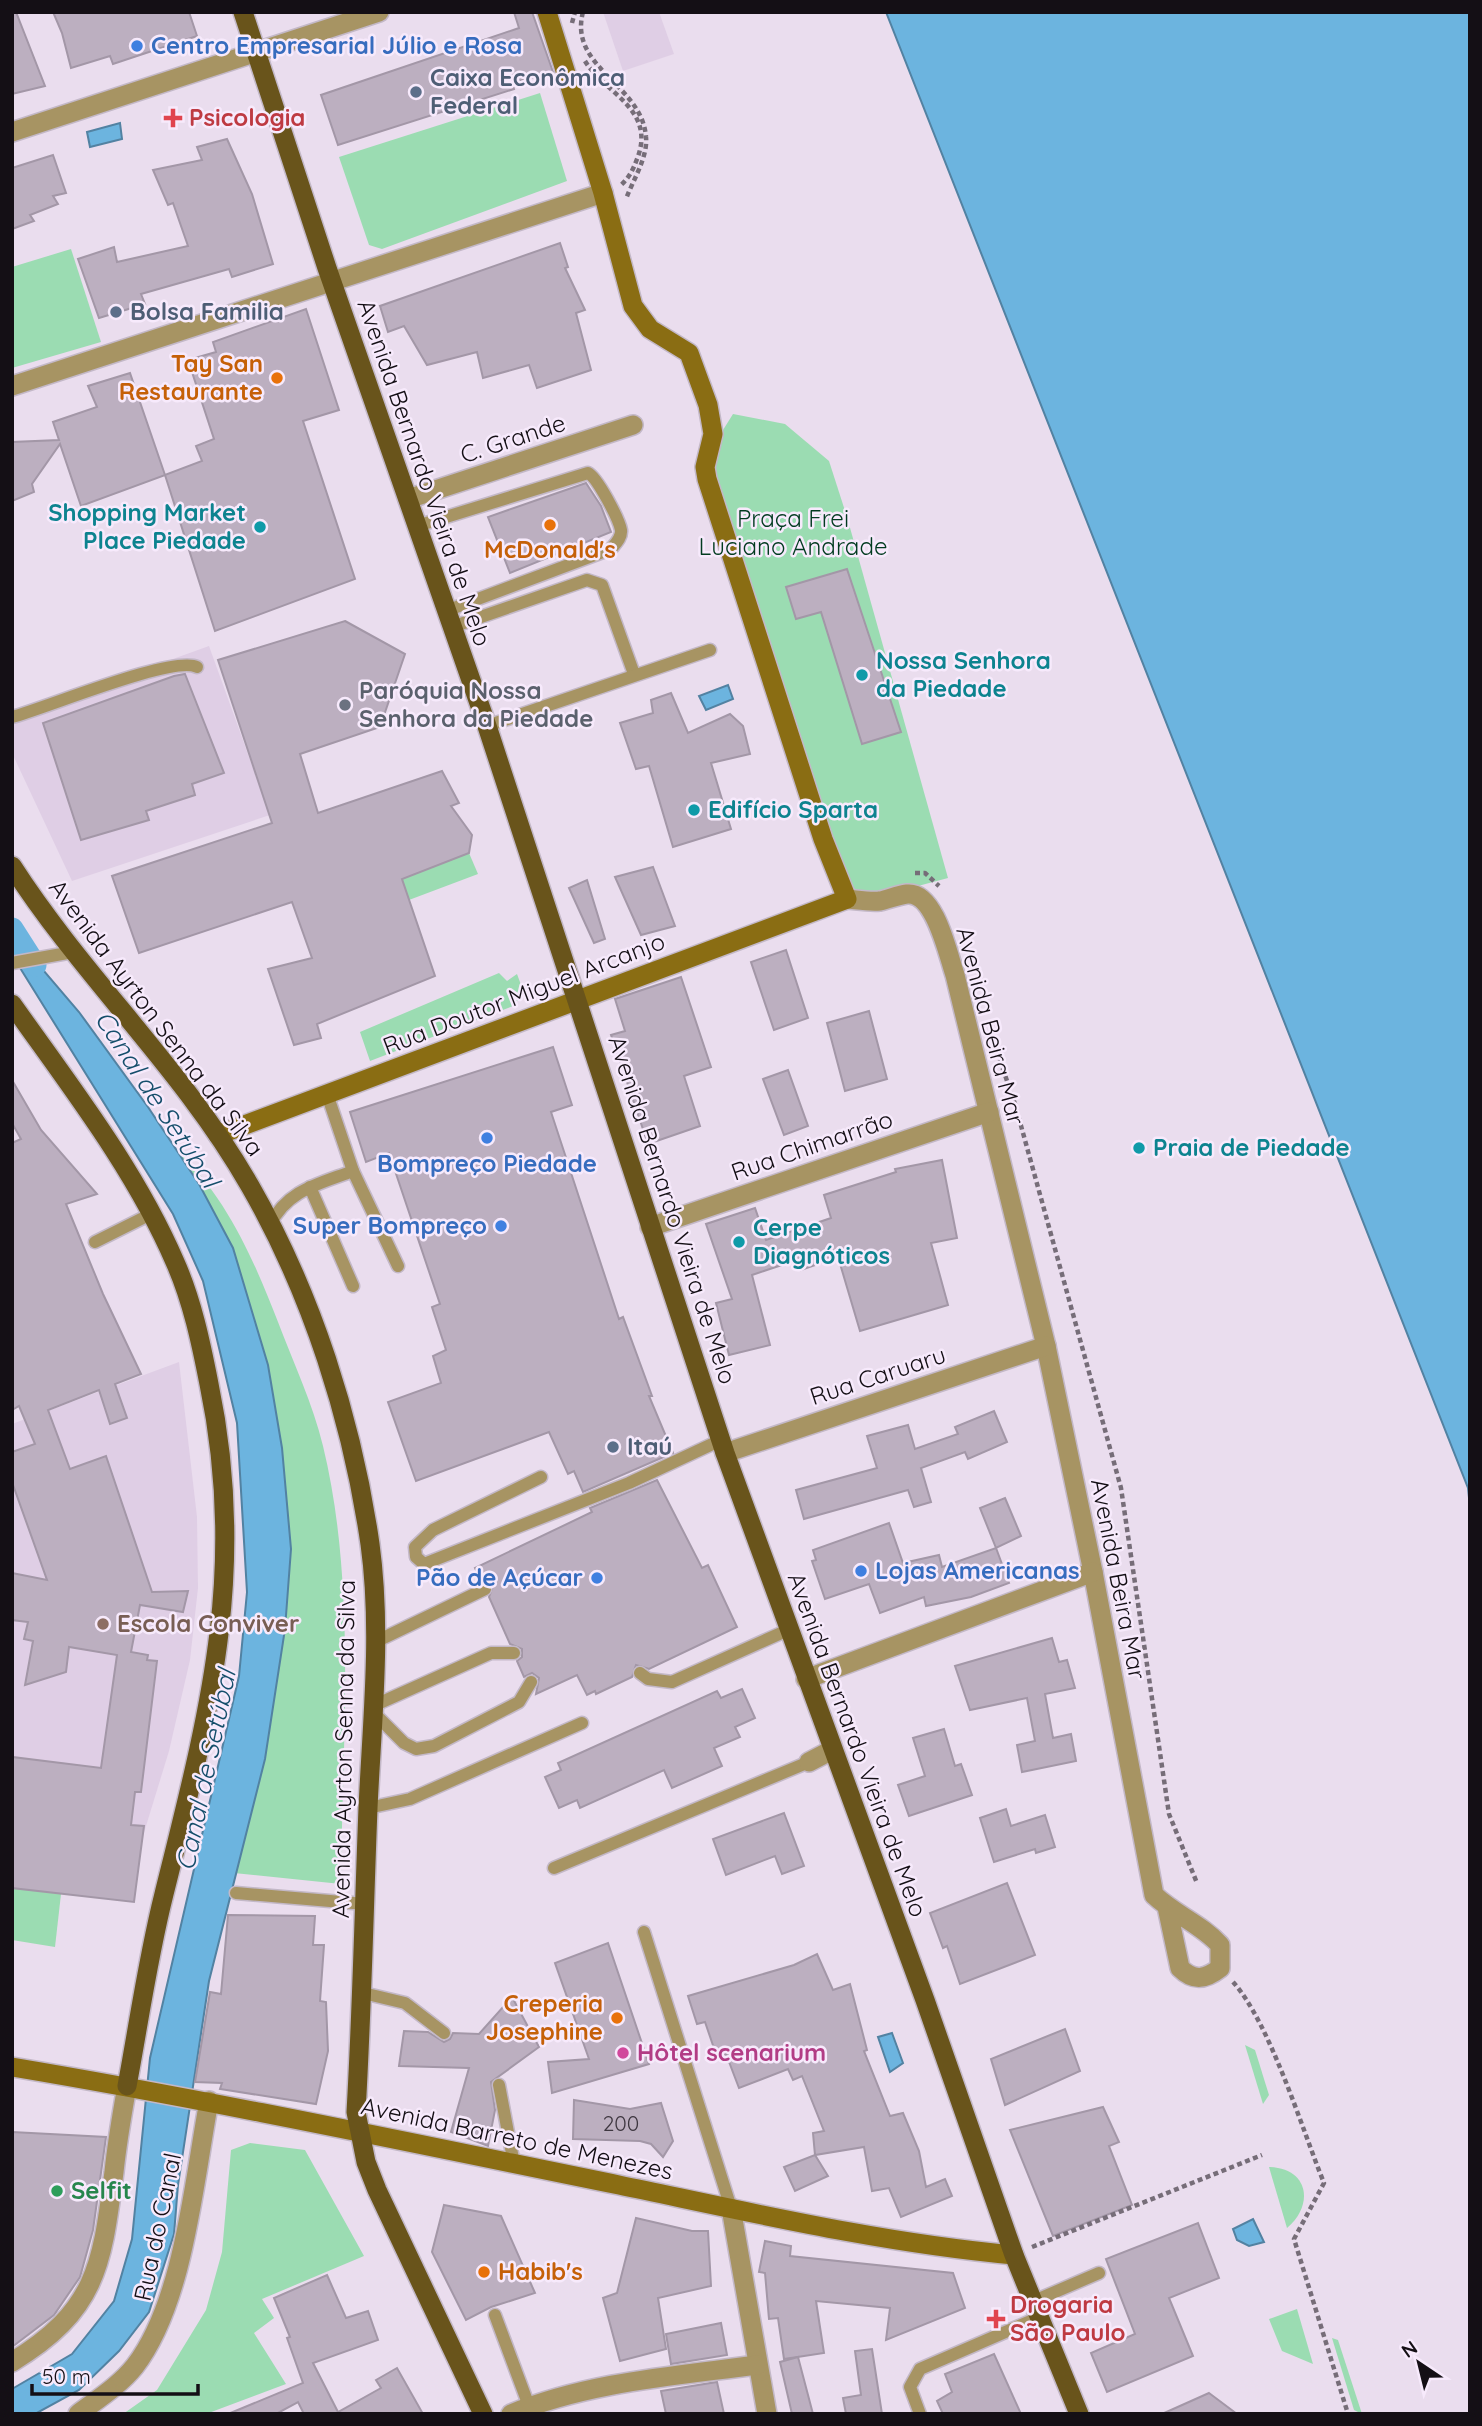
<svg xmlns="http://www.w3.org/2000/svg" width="1482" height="2426" font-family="Quicksand,sans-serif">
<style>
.built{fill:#dfcee5}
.green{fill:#9bdcb2}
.water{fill:#6cb4df;stroke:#5282a2;stroke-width:2}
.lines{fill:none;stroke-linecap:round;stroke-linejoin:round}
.canal{stroke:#6cb4df;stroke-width:23}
.building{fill:#bcafc0;stroke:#a397a7;stroke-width:2}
.service-casing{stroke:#c3b8c7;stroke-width:15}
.minor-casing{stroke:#c3b8c7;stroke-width:22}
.tertiary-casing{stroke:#c3b8c7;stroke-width:22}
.secondary-casing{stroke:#c3b8c7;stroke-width:22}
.primary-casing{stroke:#c3b8c7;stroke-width:22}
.path{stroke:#766d78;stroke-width:4.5;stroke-dasharray:5 3.5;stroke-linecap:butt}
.service{stroke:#a79463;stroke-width:12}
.minor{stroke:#a79463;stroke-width:19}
.tertiary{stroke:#a79463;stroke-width:19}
.secondary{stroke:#8a6d13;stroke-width:19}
.primary{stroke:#69541b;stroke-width:19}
.shop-dot{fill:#3f7fe0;stroke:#f7eafc;stroke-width:2.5}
.service-dot{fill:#5c6f8a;stroke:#f7eafc;stroke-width:2.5}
.health-dot{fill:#e0444e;stroke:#f7eafc;stroke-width:2.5}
.food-dot{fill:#e8710a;stroke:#f7eafc;stroke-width:2.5}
.culture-dot{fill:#0f9aa8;stroke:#f7eafc;stroke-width:2.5}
.worship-dot{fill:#6b7280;stroke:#f7eafc;stroke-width:2.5}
.education-dot{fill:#8d6e63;stroke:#f7eafc;stroke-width:2.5}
.hotel-dot{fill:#d1479c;stroke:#f7eafc;stroke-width:2.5}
.leisure-dot{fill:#2e9e5b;stroke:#f7eafc;stroke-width:2.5}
.labels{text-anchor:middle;stroke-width:5;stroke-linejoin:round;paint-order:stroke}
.number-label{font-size:21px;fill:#3e3740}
.shop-label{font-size:24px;font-weight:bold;fill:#366cbe;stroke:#f7eafc;text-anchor:start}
.service-label{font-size:24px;font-weight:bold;fill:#4e5e75;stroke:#f7eafc;text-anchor:start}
.health-label{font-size:24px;font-weight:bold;fill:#be3a42;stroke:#f7eafc;text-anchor:start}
.food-label{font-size:24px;font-weight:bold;fill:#c56008;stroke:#f7eafc;text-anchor:end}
.street-label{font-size:24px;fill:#140f15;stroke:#f7eafc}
.culture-label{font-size:24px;font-weight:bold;fill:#0d838f;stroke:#f7eafc;text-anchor:start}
.park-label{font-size:24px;fill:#013b1f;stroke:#f7eafc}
.worship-label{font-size:24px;font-weight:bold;fill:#5b616d;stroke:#f7eafc;text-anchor:start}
.education-label{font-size:24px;font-weight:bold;fill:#785e54;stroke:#f7eafc;text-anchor:start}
.hotel-label{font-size:24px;font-weight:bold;fill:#b23c85;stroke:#f7eafc;text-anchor:start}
.leisure-label{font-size:24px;font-weight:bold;fill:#27864d;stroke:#f7eafc;text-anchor:start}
.water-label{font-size:26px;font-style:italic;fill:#154e6b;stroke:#f7eafc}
</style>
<rect width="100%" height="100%" fill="#eaddee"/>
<!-- built -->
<g class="built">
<path d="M603,12h56l15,42 -51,17z"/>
<path d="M209,646l61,169 -198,66 -60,-128v-36z"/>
<path d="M179,1362l18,155 1,71 -8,72 -21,91 -46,150 -111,-13v-464z"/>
</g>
<!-- green -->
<g class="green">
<path d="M540,93l27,88 -185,68 -13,-4 -30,-88z"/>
<path d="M71,249l30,93 -89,26v-101z"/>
<path d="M733,414l52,10 44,37 18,56 101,361 -75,20 -13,-5 -12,-9 -136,-416 11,-38z"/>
<path d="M469,853l9,21 -77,29 -8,-21z"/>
<path d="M499,973l8,8 10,-7 7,19 -11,13 -143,55 -10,-29z"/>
<path d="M177,1150c50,48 76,108 101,172 15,40 35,82 45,124 34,140 19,295 18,438l-107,-11 31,-114 20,-130 6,-80 -9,-101 -14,-83 -35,-117z"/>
<path d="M12,1888l49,6 -6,53 -43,-7z"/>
<path d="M1245,2045l10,5 14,45 -6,9z"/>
<path d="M250,2143l55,7 59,106 -102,43 12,19 -20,15 32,51 -80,30h-83l34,-24 49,-80 16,-58 9,-102z"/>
<path d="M1269,2167c39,1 46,37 18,61z"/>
<path d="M1297,2309l16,55 -31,-13 -13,-32z"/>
<path d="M1332,2338l6,2 24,74 -8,-4z"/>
</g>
<!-- water -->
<g class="water">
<path d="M886,12h584v1496l-2,-20z"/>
<path d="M120,123l2,16 -32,8 -3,-15z"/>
<path d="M728,685l5,14 -27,11 -7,-14z"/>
<path d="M12,929l8,14 59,69 69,95 51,77 34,64 35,117 14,83 9,101 -6,80 -20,130 -56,222 -31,204 -4,49 -25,78 -30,39 -40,39 -44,24h-23v-25l60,-35 42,-53 18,-62 18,-181 89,-382 8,-84 -10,-169 -34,-142 -30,-67 -161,-259z"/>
<path d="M892,2033l11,30 -13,9 -12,-35z"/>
<path d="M1253,2219l11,23 -15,4 -12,-6 -4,-11z"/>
</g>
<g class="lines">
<!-- canal -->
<path class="canal" d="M12,929l23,36"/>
</g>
<!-- building -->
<g class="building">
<path d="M12,12h4l29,74 -33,8z"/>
<path d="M53,12h136l8,24 -84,28 -3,-8 -39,12 -9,-35z"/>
<path d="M514,12h18l21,60 -41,11 2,6 -176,56 -17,-50 198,-67z"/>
<path d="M227,139l25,55 21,70 -41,13 -3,-8 -88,25 4,10 -46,14 -21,-59 36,-12 3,15 71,-16 -15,-43 -5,2 -15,-35 49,-10 -5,-13z"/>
<path d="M53,155l13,38 -13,3 5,8 -28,11 4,6 -22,8v-61z"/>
<path d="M560,243l8,24 -3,1 20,42 -9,3 15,57 -54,18 -8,-23 -46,13 -6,-26 -50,13 -23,-39 -16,6 -8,-26z"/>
<path d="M306,309l33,101 -36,11 52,158 -140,52 -50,-156 -84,31 -21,-62 -28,40 2,8 -22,9v-59l47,-2 -6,-18 44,-15 -9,-21 42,-13 35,102 37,-14 -6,-15 18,-7 -26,-79 28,-8 -3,-10z"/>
<path d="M586,483l15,23 10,26 -101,41 -22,-56z"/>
<path d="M847,569l54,163 -39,12 -41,-132 -25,7 -10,-32z"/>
<path d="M345,621l60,33 -25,73 -80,27 18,59 124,-42 17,32 -8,3 21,29 -3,18 -67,26 33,97 -118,48 4,14 -27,7 -26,-76 44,-11 -20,-56 -153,51 -27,-77 160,-53 -54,-163z"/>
<path d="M185,674l39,99 -32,11 3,11 -49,16 3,9 -68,20 -38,-117 131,-47z"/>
<path d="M671,693l17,40 42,-19 13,12 7,28 -39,9 20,66 -58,18 -24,-81 -13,3 -16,-46 33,-10 -2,-13z"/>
<path d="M653,867l22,59 -34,9 -26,-58z"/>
<path d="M587,880l18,59 -11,4 -25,-55z"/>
<path d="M786,950l22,68 -34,12 -23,-68z"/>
<path d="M681,977l30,90 -27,9 16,50 -52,18 -37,-109 14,-4 -10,-32z"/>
<path d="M869,1011l18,68 -42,12 -18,-68z"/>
<path d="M553,1047l19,58 -21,7 68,207 4,-2 29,79h-3l24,57 -90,39 -9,-21 -6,3 -19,-42 -133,49 -28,-79 53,-19 -8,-27 13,-6 -14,-43 8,-3 -51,-151 -23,9 -16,-50z"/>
<path d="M788,1070l20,56 -24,9 -21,-56z"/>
<path d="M12,1080l29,50 56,64 -31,10 37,90 38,80 -26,10 12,34 -17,6 -11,-34 -51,20 22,59 36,-13 46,136 36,-1 -5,21 -43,-7 -9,47 17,3 -1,5 10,1 -16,131h-6l-4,33 13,1 -10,76 -122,-14v-131l89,11 16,-113 -48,-8 -3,25 -41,13 8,-44 -9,-2 4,-17 -16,-2v-47l35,7 -35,-98v-30l23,-8 -16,-38 -7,4v-267l9,-4 -9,-16z"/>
<path d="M942,1160l15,78 -26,5 17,62 -88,26 -22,-74 -37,13 -4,-10 -45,15 18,70 -41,10 -13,-52 16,-4 -26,-75 49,-16 11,32 65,-22 -7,-23 72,-23 -1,-3z"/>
<path d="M994,1411l13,31 -39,17 -3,-7 -44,16 10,34 -17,5 -6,-17 -104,29 -8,-29 81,-22 -10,-32 41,-11 7,24 43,-15 -3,-7z"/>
<path d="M657,1480l45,88 6,-3 29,62 -88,42 -13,-4 -4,12 -36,17 -1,-3 -8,4 -10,-20 -41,19 3,-16 -7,-5 -8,4 -7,-16 5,-4v-8l-12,-5 -21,-47 4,-11 -4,-5h-8l-6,-13 117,-56 -2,-4z"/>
<path d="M1005,1498l16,38 -25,12 -16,-40z"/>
<path d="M889,1523l14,40 36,-8 3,12 54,-19 13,35 -38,14 -45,9 -2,-9 -44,16 -11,-29 -44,15 -13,-38 4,-1 -3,-10z"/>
<path d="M1052,1638l7,24 8,-2 8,28 -30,6 8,44 18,-4 5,27 -54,11 -5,-27 18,-4 -8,-43 -57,12 -15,-44z"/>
<path d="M742,1689l13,29 -20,9 5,10 -26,11 8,18 -50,22 -8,-18 -84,38 -3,-8 -18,8 -14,-31 16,-7 -3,-7 159,-72 4,7z"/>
<path d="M944,1729l11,37 6,-2 11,31 -63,21 -11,-31 27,-9 -12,-38z"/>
<path d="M1006,1809l5,17 34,-11 10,32 -19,6 -1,-4 -41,13 -14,-44z"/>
<path d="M784,1813l20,53 -22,8 -7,-18 -49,19 -13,-36z"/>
<path d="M1007,1883l28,72 -75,29 -13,-38 -4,2 -13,-35z"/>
<path d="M228,1915l87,1 -2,29h11l-4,56 6,1 2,49 -12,53 -96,-15 2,-6 -27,-1 15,-90 11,2z"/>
<path d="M608,1943l41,121 -97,29 -4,-31 41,-3 -34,-96z"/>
<path d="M817,1954l16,36 17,-6 17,66 -3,1 26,65 13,-3 16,38 7,36 19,-8 7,17 -51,21 -12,-29 -17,3 -8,-44 -49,8 -2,-22 11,-2 -22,-55 -9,4 -5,-11 -49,19 -13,-34 -9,3 -12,-35 -8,2 -9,-28 106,-31z"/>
<path d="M512,1997l27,50 -48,35 4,28 -7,36 -37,-14 18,-64 -70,-2 5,-35 24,1 16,10 6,-3 3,-6 26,1z"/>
<path d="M1065,2029l15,42 -75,34 -14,-46z"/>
<path d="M574,2100l56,9 31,-6 12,38 -10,16 -12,-13 -11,-3 -67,-2z"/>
<path d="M1103,2107l16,35 -10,4 23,59 -79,31 -43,-106z"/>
<path d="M12,2132l94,5 -13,93 -13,47 -26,38 -42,32z"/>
<path d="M815,2155l13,21 -33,15 -11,-24z"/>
<path d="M444,2205l57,11 34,77 -44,14 -25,13 -34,-68z"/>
<path d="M636,2218l56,13h16l3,55 -53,12 8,51 -46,12 -17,-63 14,-5z"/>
<path d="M1198,2223l21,55 -50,20 24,58 -86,36 -16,-39 44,-19 -29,-75z"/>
<path d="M765,2241l26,5 -1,10 163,17 12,35 -79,32 4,-32 -74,-7 8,52 -40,6 -6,-41 -9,1 -4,-46 -6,-1z"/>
<path d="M327,2275l19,43 22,-7 10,29 -65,23 25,49 43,-24 -5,-8 21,-12 26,46h-119l-6,-12 -22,12h-48l75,-31 -16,-45 3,-1 -16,-39z"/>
<path d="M721,2323l6,32 -56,9 -5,-30z"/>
<path d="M872,2349l10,65h-36l-3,-16 18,-3 -6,-44z"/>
<path d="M994,2354l27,60h-78l-6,-13 15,-9 -7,-18z"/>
<path d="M798,2357l15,57h-21l-12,-52z"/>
<path d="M717,2382l7,32h-58l-5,-23z"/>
<path d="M1209,2393l28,21h-75z"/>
</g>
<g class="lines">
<!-- service casing -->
<g class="service-casing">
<g id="service">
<path d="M417,526l171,-53c9,4 31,46 33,57 1,8 -6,14 -10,19l-165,62"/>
<path d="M452,627l135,-47 15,5 32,89"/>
<path d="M12,717c34,-9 161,-62 185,-50"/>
<path d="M487,726l223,-76"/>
<path d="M12,963l61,-11"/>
<path d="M327,1094l26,77"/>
<path d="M310,1187l43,99"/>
<path d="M270,1225c17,-35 49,-41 83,-54l45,95"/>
<path d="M95,1242l56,-28"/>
<path d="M541,1477l-108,53 -18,17 1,10 8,7 205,-81 92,-43"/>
<path d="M375,1642l110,-53"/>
<path d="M640,1673l8,6 24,3 116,-52"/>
<path d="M373,1706l118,-53h23"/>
<path d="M373,1712l31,31 12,6 18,-3 85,-44 12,-20"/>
<path d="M368,1808l42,-9 172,-76"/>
<path d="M554,1868l255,-106"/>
<path d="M236,1893l129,11"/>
<path d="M644,1932l87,276"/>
<path d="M363,1993l42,10 39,30"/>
<path d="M499,2085l15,79"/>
<path d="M1034,2301l65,-28"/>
<path d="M495,2315l34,91"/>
<path d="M920,2414l-10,-27 10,-18 120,-52"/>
</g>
</g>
<!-- minor casing -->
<g class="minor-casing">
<g id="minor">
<path d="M12,132l367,-120"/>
<path d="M12,386l591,-193"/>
<path d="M408,499l225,-74"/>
<path d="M847,899c11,1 22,3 33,2 9,-2 18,-6 27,-7 28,-3 41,61 48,81l91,371 47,226 61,323c21,20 47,29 66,50v23c-14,11 -26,14 -40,0l-13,-61"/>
<path d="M650,1227l339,-115"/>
<path d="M725,1453l321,-107"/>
<path d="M806,1679l287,-107"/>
<path d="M809,1762l23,-12"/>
<path d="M731,2208l36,206"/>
<path d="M511,2414c77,-32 164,-38 246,-49"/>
</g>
</g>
<!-- tertiary casing -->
<g class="tertiary-casing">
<g id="tertiary">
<path d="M12,2362c86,-52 90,-99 102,-190 3,-29 8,-58 13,-86"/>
<path d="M78,2414c20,-15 42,-29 57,-48 49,-64 59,-186 74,-265"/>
</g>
</g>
<!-- secondary casing -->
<g class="secondary-casing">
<g id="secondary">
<path d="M218,1135l629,-236 -24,-60 -116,-360 -2,-12 8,-33 -5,-29 -19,-52 -39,-24 -17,-23 -30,-113 -56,-181"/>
<path d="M12,2067c203,34 405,77 607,118 130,27 262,58 395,70"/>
</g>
</g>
<!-- primary casing -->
<g class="primary-casing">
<g id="primary">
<path d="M243,12l84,256 160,458 238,727 200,547 89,255 65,159"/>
<path d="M12,866c72,112 172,204 238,320 62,108 102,234 120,358 12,87 2,176 -2,264 -4,101 -6,202 -12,304l10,50 11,28 106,224"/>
<path d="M12,1004c58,82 123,165 163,258 17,38 26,81 34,122 39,187 0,329 -45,510 -16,63 -25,128 -37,192"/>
</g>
</g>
<!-- path -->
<g class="path">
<path d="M583,12c-15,56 59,72 63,125 2,20 -13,43 -20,62"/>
<path d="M572,23l3,-11"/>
<path d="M585,61c19,32 72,48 52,98 -4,11 -8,19 -17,27"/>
<path d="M915,873h10l14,13"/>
<path d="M997,1052l18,52 106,384 48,326 28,69"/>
<path d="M1233,1982c37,41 69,147 91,201l-30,56 54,175"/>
<path d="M1032,2247l230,-92"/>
</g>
<!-- service -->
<use href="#service" class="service"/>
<!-- minor -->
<use href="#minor" class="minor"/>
<!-- tertiary -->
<use href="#tertiary" class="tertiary"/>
<!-- secondary -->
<use href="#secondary" class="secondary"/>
<!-- primary -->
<use href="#primary" class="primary"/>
</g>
<!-- markers -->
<g class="shop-dot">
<circle cx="137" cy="46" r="7"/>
<circle cx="487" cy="1138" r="7"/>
<circle cx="501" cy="1226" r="7"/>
<circle cx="861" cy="1571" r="7"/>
<circle cx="597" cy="1578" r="7"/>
</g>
<g class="service-dot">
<circle cx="416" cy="92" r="7"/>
<circle cx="116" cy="312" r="7"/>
<circle cx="613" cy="1447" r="7"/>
</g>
<g class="health-dot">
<path d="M169.5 107.5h7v7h7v7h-7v7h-7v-7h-7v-7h7z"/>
<path d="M992.5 2308.5h7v7h7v7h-7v7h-7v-7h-7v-7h7z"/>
</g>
<g class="food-dot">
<circle cx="277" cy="378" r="7"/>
<circle cx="550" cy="525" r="7"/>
<circle cx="617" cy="2018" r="7"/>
<circle cx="484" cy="2272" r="7"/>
</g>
<g class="culture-dot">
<circle cx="260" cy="527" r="7"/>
<circle cx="862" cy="675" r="7"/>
<circle cx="694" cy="810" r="7"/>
<circle cx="1139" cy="1148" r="7"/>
<circle cx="739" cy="1242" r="7"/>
</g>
<circle class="worship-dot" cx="345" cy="705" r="7"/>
<circle class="education-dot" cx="103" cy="1624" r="7"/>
<circle class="hotel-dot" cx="623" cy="2053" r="7"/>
<circle class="leisure-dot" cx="57" cy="2191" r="7"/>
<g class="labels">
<!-- number labels -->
<g class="number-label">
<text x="621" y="2131">200</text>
</g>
<!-- shop labels -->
<g class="shop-label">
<text x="151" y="54">Centro Empresarial Júlio e Rosa</text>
<text x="487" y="1172" text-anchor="middle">Bompreço Piedade</text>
<text x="487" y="1234" text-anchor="end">Super Bompreço</text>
<text x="875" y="1579">Lojas Americanas</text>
<text x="583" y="1586" text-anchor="end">Pão de Açúcar</text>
</g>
<!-- service labels -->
<g class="service-label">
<text x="430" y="86">Caixa Econômica<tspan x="430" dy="28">Federal</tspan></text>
<text x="130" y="320">Bolsa Familia</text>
<text x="627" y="1455">Itaú</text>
</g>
<!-- health labels -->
<g class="health-label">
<text x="189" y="126">Psicologia</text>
<text x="1010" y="2313">Drogaria<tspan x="1010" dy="28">São Paulo</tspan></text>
</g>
<!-- food labels -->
<g class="food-label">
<text x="263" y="372">Tay San<tspan x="263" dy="28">Restaurante</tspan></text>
<text x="550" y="558" text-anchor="middle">McDonald's</text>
<text x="603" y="2012">Creperia<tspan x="603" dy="28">Josephine</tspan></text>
<text x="498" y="2280" text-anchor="start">Habib's</text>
</g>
<!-- street labels -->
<g class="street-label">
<text transform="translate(513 439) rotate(-18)" y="8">C. Grande</text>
<text transform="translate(424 473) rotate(71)" y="8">Avenida Bernardo Vieira de Melo</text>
<text transform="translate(524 994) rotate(-21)" y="8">Rua Doutor Miguel Arcanjo</text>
<text transform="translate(156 1018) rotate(53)" y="8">Avenida Ayrton Senna da Silva</text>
<text transform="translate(990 1026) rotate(75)" y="8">Avenida Beira Mar</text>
<text transform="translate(812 1146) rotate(-19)" y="8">Rua Chimarrão</text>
<text transform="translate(672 1210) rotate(72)" y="8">Avenida Bernardo Vieira de Melo</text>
<text transform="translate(878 1376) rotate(-18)" y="8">Rua Caruaru</text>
<text transform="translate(1118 1579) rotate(79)" y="8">Avenida Beira Mar</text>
<text transform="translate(857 1745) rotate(70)" y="8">Avenida Bernardo Vieira de Melo</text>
<text transform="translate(344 1749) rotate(-89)" y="8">Avenida Ayrton Senna da Silva</text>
<text transform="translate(517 2139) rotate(12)" y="8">Avenida Barreto de Menezes</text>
<text transform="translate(158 2227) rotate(-78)" y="8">Rua do Canal</text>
</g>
<!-- culture labels -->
<g class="culture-label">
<text x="246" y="521" text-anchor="end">Shopping Market<tspan x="246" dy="28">Place Piedade</tspan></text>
<text x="876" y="669">Nossa Senhora<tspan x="876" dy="28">da Piedade</tspan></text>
<text x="708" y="818">Edifício Sparta</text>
<text x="1153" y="1156">Praia de Piedade</text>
<text x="753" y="1236">Cerpe<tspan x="753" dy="28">Diagnóticos</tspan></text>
</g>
<!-- park labels -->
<g class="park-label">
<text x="793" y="527">Praça Frei<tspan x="793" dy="28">Luciano Andrade</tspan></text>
</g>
<!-- worship labels -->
<g class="worship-label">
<text x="359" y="699">Paróquia Nossa<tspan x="359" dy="28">Senhora da Piedade</tspan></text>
</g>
<!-- education labels -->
<g class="education-label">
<text x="117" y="1632">Escola Conviver</text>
</g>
<!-- hotel labels -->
<g class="hotel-label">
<text x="637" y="2061">Hôtel scenarium</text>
</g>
<!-- leisure labels -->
<g class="leisure-label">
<text x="71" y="2199">Selfit</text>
</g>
<!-- water labels -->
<g class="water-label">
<text transform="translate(157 1099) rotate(57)" y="9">Canal de Setúbal</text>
<text transform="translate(206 1770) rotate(-78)" y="9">Canal de Setúbal</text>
</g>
</g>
<!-- border -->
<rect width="1482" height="2426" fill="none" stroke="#140f15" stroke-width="28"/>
<!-- north arrow -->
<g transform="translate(1419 2363) rotate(325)" stroke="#f7eafc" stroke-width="5" paint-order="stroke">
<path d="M0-5L12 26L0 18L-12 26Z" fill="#140f15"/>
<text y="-10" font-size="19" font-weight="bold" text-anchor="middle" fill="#140f15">N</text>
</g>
<!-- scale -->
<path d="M32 2384v10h166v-10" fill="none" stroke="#140f15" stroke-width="3.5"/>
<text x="42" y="2384" font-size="21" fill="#140f15" stroke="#f7eafc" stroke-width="5" paint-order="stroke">50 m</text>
</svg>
